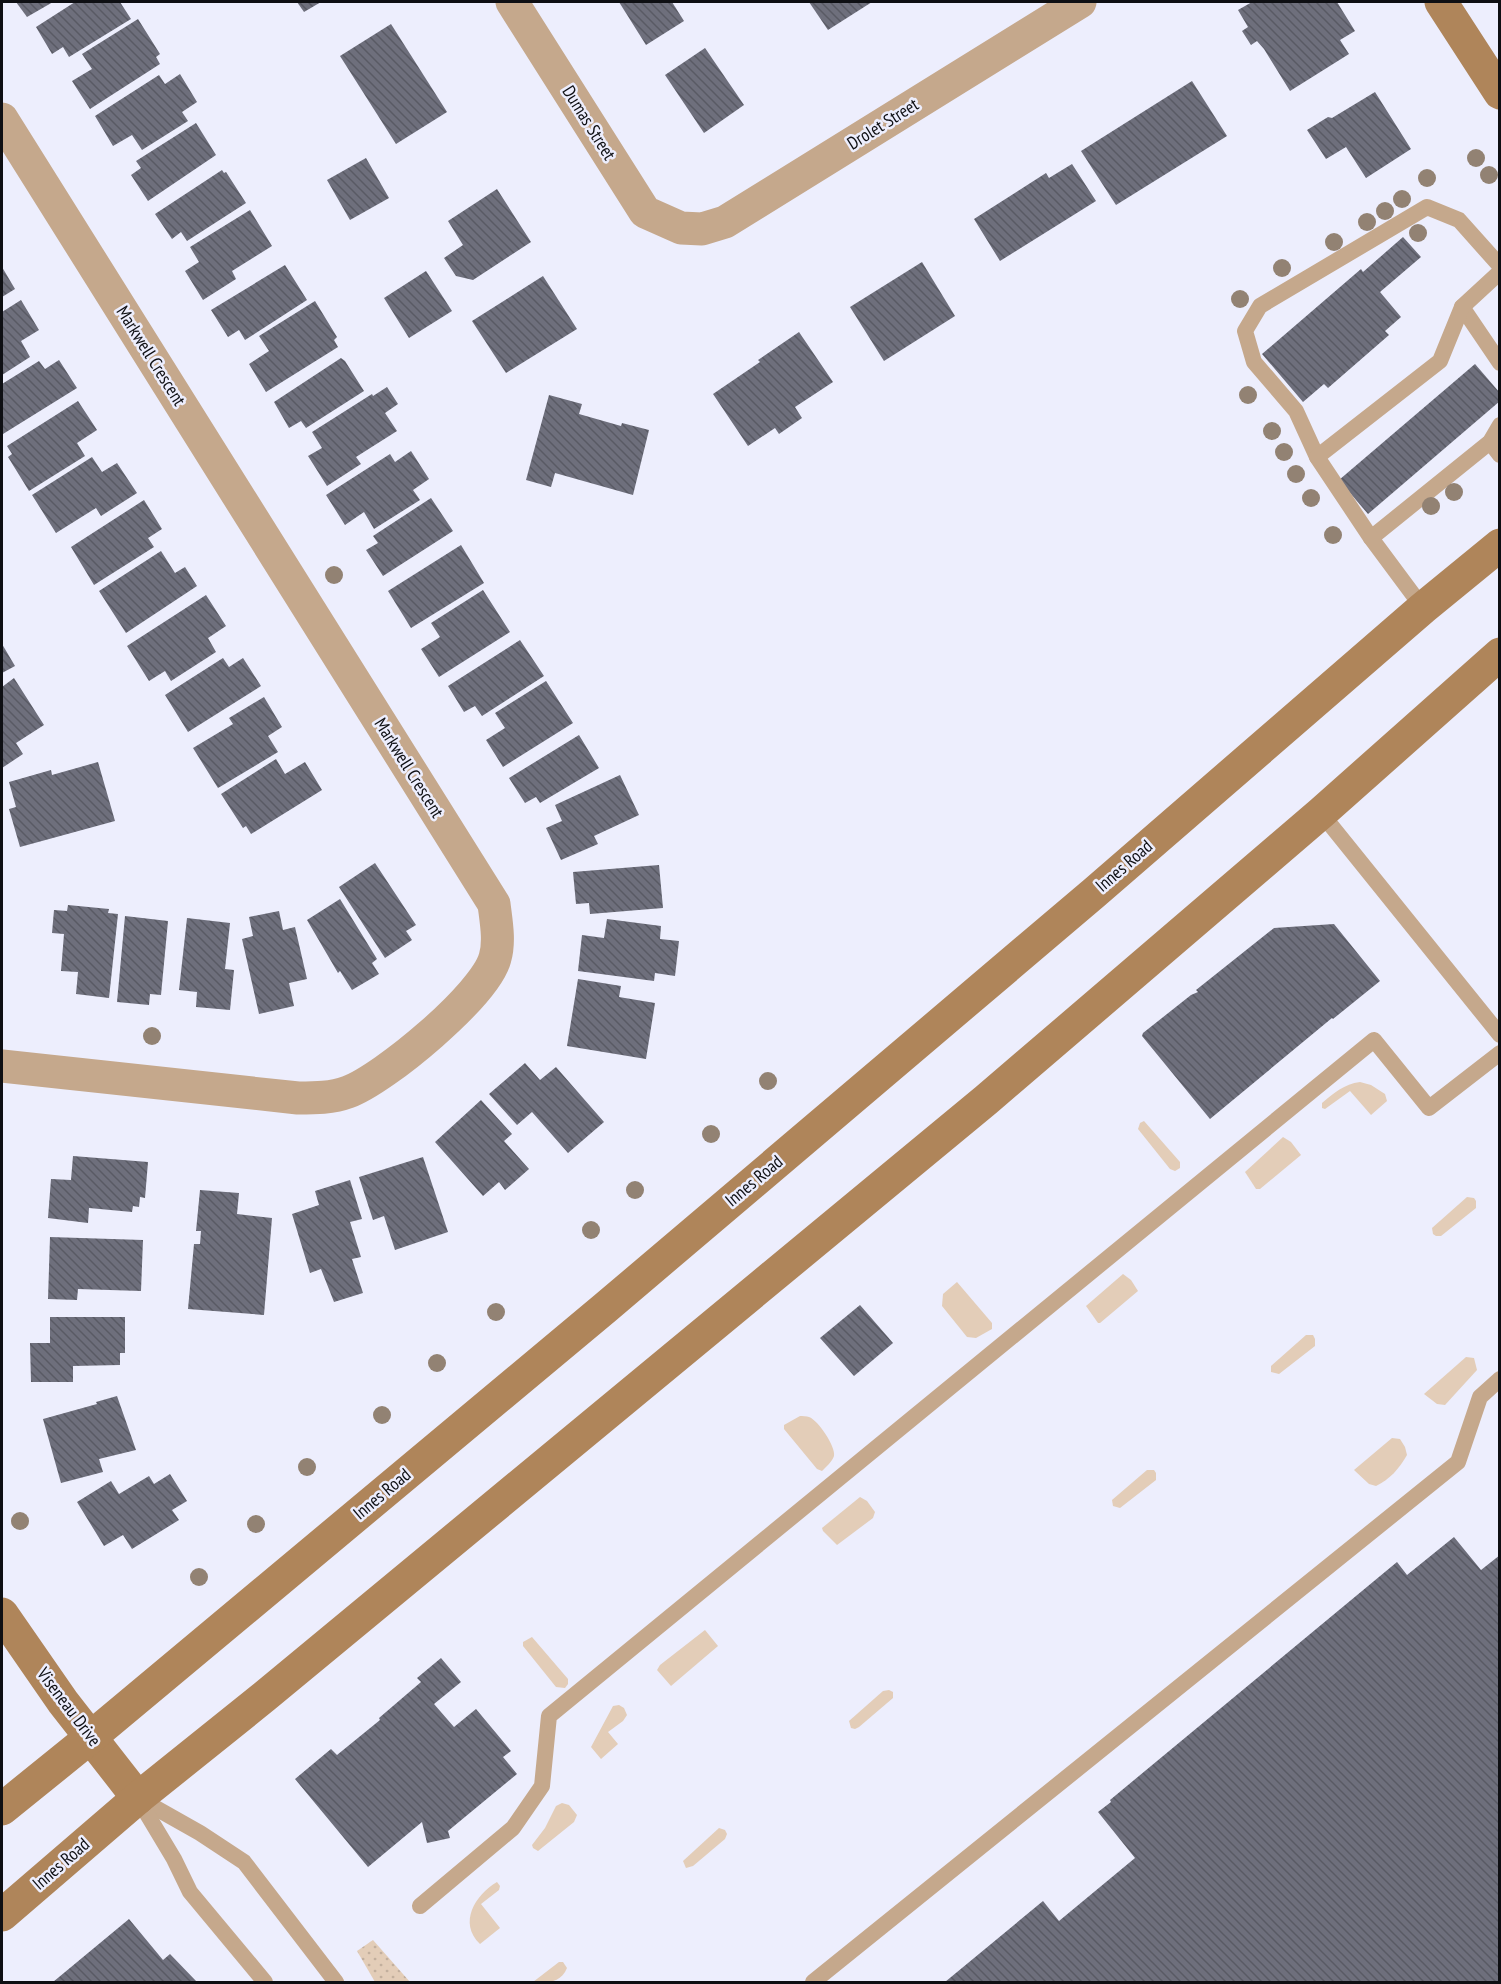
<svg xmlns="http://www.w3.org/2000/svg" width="1501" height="1984" font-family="'PT Sans Narrow',sans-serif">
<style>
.grass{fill:url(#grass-dots)}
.garden{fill:#e3cdb8}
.building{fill:url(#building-back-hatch)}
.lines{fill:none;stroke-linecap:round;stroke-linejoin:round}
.lane{stroke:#c5a88c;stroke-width:16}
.street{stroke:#c5a88c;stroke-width:33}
.secondary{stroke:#af855a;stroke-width:33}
.tree{fill:#928273}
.labels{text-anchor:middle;stroke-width:5;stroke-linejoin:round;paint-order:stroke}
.street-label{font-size:18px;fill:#0e0f13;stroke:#edeefd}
</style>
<defs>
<pattern id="grass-dots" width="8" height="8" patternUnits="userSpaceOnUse" patternTransform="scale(1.5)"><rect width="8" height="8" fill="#e3cdb8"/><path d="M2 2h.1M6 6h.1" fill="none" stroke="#c2af9d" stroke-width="1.8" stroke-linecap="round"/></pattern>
<pattern id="building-back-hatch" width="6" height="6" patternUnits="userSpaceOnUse" patternTransform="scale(1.5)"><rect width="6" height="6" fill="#6e6f7c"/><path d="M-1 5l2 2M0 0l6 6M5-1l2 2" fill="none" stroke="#595a64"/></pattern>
</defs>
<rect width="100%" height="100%" fill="#edeefd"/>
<!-- grass -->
<path class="grass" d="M373,1940l37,42h-35l-18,-31z"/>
<!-- garden -->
<g class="garden">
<path d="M1360,1082l11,3 14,9 2,7 -16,14 -21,-24 -25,18 -3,-1v-5c12,-10 22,-19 38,-21z"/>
<path d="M1144,1121l36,41v6l-5,3 -5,-2 -32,-40 2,-6z"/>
<path d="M1283,1137l8,5 10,13 -41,34h-4l-11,-17z"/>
<path d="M1467,1197l7,1 2,3v7l-35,28h-5l-3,-2 -1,-6z"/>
<path d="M1123,1274l8,6 7,11 -38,32h-2l-12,-17z"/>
<path d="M957,1282l35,41v6l-16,9 -9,-1 -25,-31 1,-12z"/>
<path d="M1306,1335h7l2,4v7l-36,28 -8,-2v-6z"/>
<path d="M1466,1357l8,1 3,12 -32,35 -8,-1 -13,-10z"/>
<path d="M800,1416c2,0 7,0 9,1 9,3 27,30 25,39 -2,6 -8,11 -12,15l-5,-2 -33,-40v-4z"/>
<path d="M1392,1438l8,1 5,8 2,8c-8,14 -17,24 -31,31l-7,-2 -15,-14z"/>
<path d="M1147,1470h7l2,3v7l-36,28 -7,-2 -1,-6z"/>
<path d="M860,1497l7,4 8,11 -2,6 -36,27 -14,-14 -1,-3z"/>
<path d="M705,1630l13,16 -47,40 -14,-16 3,-5z"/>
<path d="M532,1637l36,42v5l-3,4 -9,-1 -33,-41v-4z"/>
<path d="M889,1690l4,2v6l-34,29 -4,2 -4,-1 -2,-7 34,-30z"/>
<path d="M619,1705l5,3 3,7 -4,6 -15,11 10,12 -17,15 -10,-12 22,-41z"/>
<path d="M562,1803l7,2 8,10 -3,7 -36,29 -5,-3 -1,-3 13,-17 11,-22z"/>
<path d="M719,1828l6,2 2,4 -2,5 -32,27 -7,2 -3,-7z"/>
<path d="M497,1882l3,4 -1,4 -18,14 19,24 -20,16c-22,-21 -5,-49 17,-62z"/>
<path d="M559,1962h4l4,6c-6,15 -20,15 -34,14z"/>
</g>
<!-- building -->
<g class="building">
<path d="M16,2h37l-26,15z"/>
<path d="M75,2h45l11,17 -62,38 -6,-10 -11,7 -16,-27z"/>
<path d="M297,2h24l-17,10z"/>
<path d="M619,2h53l12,19 -38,24z"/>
<path d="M809,2h63l-44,28z"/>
<path d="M1252,2h85l18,29 -15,9 9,14 -59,37 -26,-42 -7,-8 -6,4 -9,-14 6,-4 -10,-17z"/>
<path d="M138,19l22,35 -4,3 4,7 -70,45 -18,-28 20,-12 -10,-15z"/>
<path d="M391,24l56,88 -51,32 -56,-88z"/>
<path d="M705,48l39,57 -40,28 -39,-58z"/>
<path d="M180,74l17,28 -15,10 6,9 -46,29 -10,-15 -19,11 -18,-30 64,-41 6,9z"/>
<path d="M1192,81l35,55 -111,69 -35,-54z"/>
<path d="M1375,92l36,57 -45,29 -20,-31 -20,12 -19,-29 21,-13 4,1z"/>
<path d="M196,123l20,32 -68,46 -17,-26 10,-7 -5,-7z"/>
<path d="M366,158l23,40 -39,22 -23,-40z"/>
<path d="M1072,164l24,37 -96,60 -26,-42 72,-46 3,5z"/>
<path d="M222,170l2,3 2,-1 20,31 -59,38 -6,-9 -9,7 -17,-25z"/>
<path d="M497,189l34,53 -58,38 -17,-4 -12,-18 19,-13 -15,-24z"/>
<path d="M250,210l22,36 -40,25 4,8 -33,21 -18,-29 14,-9 -9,-15z"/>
<path d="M1403,237l18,20 -41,35 21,25 -16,14 4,4 -61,53 -4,-4 -21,18 -41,-48 99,-85 2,3z"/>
<path d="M922,262l33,54 -71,45 -34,-54z"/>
<path d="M285,265l22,35 -62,40 -6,-10 -11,7 -17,-27z"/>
<path d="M2,267l13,22 -13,8z"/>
<path d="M426,271l26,40 -43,27 -25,-40z"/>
<path d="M543,276l34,53 -71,44 -34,-52z"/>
<path d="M21,300l18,30 -18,11 9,16 -28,18v-63z"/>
<path d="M315,301l22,36 -3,3 4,7 -72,45 -17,-28 20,-13 -10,-15z"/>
<path d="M799,332l34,50 -38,25 7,11 -23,16 -4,-6 -27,18 -35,-52 47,-32 -2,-2z"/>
<path d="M341,358l4,3 19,30 -58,37 -5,-7 -12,7 -15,-26z"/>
<path d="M59,360l18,28 -74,46 -1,-3v-47l37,-23 6,8z"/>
<path d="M1475,364l25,29v8l-132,113 -29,-34z"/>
<path d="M387,387l11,17 -13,9 12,18 -41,26 5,7 -34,22 -19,-30 14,-8 -10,-16 60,-38 1,2z"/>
<path d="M549,395l33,9 -3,10 42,12 1,-3 27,7 -16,65 -78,-22 -4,14 -25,-7z"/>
<path d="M78,401l19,29 -20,13 8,13 -56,35 -21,-34 4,-3 -5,-8z"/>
<path d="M411,451l18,28 -16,11 7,10 -46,29 -10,-17 -19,13 -19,-30 64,-41 5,8z"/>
<path d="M92,457l10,15 15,-9 20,30 -36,23 -5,-8 -40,25 -24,-38z"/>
<path d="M431,498l22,33 -70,45 -17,-26 12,-7 -5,-7z"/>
<path d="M144,500l18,29 -14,9 6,9 -60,38 -23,-38z"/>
<path d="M461,545l23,38 -73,45 -23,-37z"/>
<path d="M161,551l14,22 10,-6 12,19 -71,47 -27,-42z"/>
<path d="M483,590l27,42 -71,45 -18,-28 19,-12 -9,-14z"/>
<path d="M206,595l20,31 -18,12 8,14 -45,29 -6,-10 -16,10 -22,-35z"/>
<path d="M520,640l24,36 -62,40 -7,-10 -11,6 -16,-26z"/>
<path d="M2,644l13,22 -13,7z"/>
<path d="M223,658l6,9 14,-9 18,28 -73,46 -23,-37z"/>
<path d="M14,678l30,47 -28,18 7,11 -21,14v-81z"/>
<path d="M546,681l27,42 -70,44 -17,-27 19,-12 -10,-15z"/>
<path d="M264,697l18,30 -14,9 10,16 -60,36 -25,-40 40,-24 -4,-6z"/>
<path d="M579,735l20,33 -59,35 -4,-6 -11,6 -16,-25z"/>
<path d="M276,759l9,15 20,-12 17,28 -71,44 -5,-8 -3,2 -22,-34z"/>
<path d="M98,762l17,59 -95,26 -11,-38 7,-2 -7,-25 42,-12 1,5z"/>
<path d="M620,775l19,40 -45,21 4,8 -37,16 -15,-32 16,-7 -7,-16z"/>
<path d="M375,863l41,62 -10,6 6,9 -27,18 -46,-71z"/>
<path d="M659,865l4,43 -73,6 -1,-11 -13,1 -3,-32z"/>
<path d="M340,899l37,60 -5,4 7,11 -27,16 -12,-19 -2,2 -31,-53z"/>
<path d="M68,905l41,4 -1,4 10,1 -9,84 -33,-4 2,-22 -17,-1 3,-37 -12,-1 2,-23 13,1z"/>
<path d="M279,911l4,19 12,-3 12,52 -18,4 5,23 -35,8 -17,-75 11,-3 -4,-19z"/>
<path d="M125,916l43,5 -7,74 -11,-1 -1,11 -32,-3z"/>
<path d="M187,918l43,5 -5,46 9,1 -4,40 -34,-3 1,-15 -18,-2z"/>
<path d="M607,919l54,7 -1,13 19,2 -4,35 -20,-3 -1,8 -76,-10 4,-36 22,3z"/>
<path d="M1334,924l46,57 -47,38 -1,-1 -122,101 -68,-83 1,-3 48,-38 7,-3 -2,-2 78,-62z"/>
<path d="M578,979l43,7 -2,11 36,6 -9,56 -79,-13z"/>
<path d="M525,1063l15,17 16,-13 48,55 -36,31 -36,-41 -15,13 -28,-31z"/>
<path d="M481,1100l31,34 -8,7 25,28 -24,21 -6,-8 -16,14 -48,-54z"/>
<path d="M73,1156l75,6 -3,36 -5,-1 -1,10 -6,-1 -1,6 -43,-4 -1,15 -40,-5 3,-39 20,1z"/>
<path d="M423,1157l25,75 -53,18 -11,-34 -11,4 -14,-43z"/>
<path d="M350,1180l12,39 -12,3 11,35 -9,2 11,34 -29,9 -13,-33 -11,4 -18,-59 27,-9 -4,-14z"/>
<path d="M200,1190l39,3 -2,21 35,4 -8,97 -76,-6 6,-65h6l1,-13h-5z"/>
<path d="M50,1237l93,3 -2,51 -63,-2 -1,11 -29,-1z"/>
<path d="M860,1305l33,38 -39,33 -34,-38z"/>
<path d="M50,1317h75v36h-5v12l-47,1v16h-42l-1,-39h20z"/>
<path d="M117,1396l19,54 -37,9 4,13 -42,11 -18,-64 54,-15 -1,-2z"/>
<path d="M170,1474l17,27 -15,9 7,10 -47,29 -9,-14 -19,11 -27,-44 34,-21 8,13 30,-18 5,8z"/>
<path d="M1454,1537l27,33 19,-15v427h-555l98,-81 16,20 76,-63 -37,-46 13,-10 -1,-2 287,-238 10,13z"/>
<path d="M441,1658l20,24 -27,22 20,23 22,-18 35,42 -8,6 14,17 -69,57 2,7 -23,5 -5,-21 -54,45 -73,-88 36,-30 6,6 43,-35 -1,-2 42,-36 -4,-4z"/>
<path d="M129,1919l34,41 7,-6 27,28h-144z"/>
</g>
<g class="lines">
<!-- lane -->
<g class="lane">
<path d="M1462,307l38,56"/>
<path d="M1490,442l10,13"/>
<path d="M1317,457l-21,-46 -42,-49 -9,-31 15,-25 167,-99 32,13 41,46"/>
<path d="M1371,538l119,-96 10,-17"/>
<path d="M1423,608l-52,-70 -54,-81 123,-96 22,-54 38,-35"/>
<path d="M1321,813l179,222"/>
<path d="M138,1798l62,35 44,29 92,120"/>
<path d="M138,1799l36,60 16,33 75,90"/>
<path d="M420,1906l93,-78 29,-42 7,-70 825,-676 55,68 71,-55"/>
<path d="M813,1982l645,-520 22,-65 20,-18"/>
</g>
<!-- street -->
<g class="street">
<path d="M512,2l133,210 36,16 21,1 23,-7 355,-220"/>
<path d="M2,119l492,785c2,17 6,37 1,54 -10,37 -111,121 -147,134 -16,6 -33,6 -50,6l-296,-32"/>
</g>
<!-- secondary -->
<g class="secondary">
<path d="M1441,2l59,91"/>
<path d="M2,1614l61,88 75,96"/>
<path d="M2,1809l89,-72 514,-429 489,-415 329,-285 77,-63"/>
<path d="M2,1915l136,-117 127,-102 721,-596 335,-287 179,-159"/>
</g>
</g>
<!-- trees -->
<g class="tree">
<circle cx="1476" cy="158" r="9"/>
<circle cx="1489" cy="175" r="9"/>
<circle cx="1427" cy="178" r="9"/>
<circle cx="1402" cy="199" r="9"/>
<circle cx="1385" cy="211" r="9"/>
<circle cx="1367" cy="222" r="9"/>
<circle cx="1418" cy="233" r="9"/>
<circle cx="1334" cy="242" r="9"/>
<circle cx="1282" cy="268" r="9"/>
<circle cx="1240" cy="299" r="9"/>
<circle cx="1248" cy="395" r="9"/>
<circle cx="1272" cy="431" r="9"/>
<circle cx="1284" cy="452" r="9"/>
<circle cx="1296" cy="474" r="9"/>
<circle cx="1454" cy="492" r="9"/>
<circle cx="1311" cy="498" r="9"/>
<circle cx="1431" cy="506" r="9"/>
<circle cx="1333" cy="535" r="9"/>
<circle cx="334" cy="575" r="9"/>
<circle cx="152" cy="1036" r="9"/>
<circle cx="768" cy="1081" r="9"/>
<circle cx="711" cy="1134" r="9"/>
<circle cx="635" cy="1190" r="9"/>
<circle cx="591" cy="1230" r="9"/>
<circle cx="496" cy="1312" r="9"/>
<circle cx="437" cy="1363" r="9"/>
<circle cx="382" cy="1415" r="9"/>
<circle cx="307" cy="1467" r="9"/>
<circle cx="20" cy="1521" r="9"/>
<circle cx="256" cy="1524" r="9"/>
<circle cx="199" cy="1577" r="9"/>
</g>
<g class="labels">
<!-- street labels -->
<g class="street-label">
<text transform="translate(589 123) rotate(58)" y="6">Dumas Street</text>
<text transform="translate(883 124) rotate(-32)" y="6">Drolet Street</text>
<text transform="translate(151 356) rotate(58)" y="6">Markwell Crescent</text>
<text transform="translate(409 768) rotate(58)" y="6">Markwell Crescent</text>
<text transform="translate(1124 866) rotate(-41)" y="6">Innes Road</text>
<text transform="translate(754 1181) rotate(-40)" y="6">Innes Road</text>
<text transform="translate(382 1494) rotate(-40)" y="6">Innes Road</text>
<text transform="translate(69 1707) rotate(53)" y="6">Viseneau Drive</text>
<text transform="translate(61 1864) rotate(-41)" y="6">Innes Road</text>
</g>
</g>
<!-- border -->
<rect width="1501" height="1984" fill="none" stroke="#0e0f13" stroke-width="6"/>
</svg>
